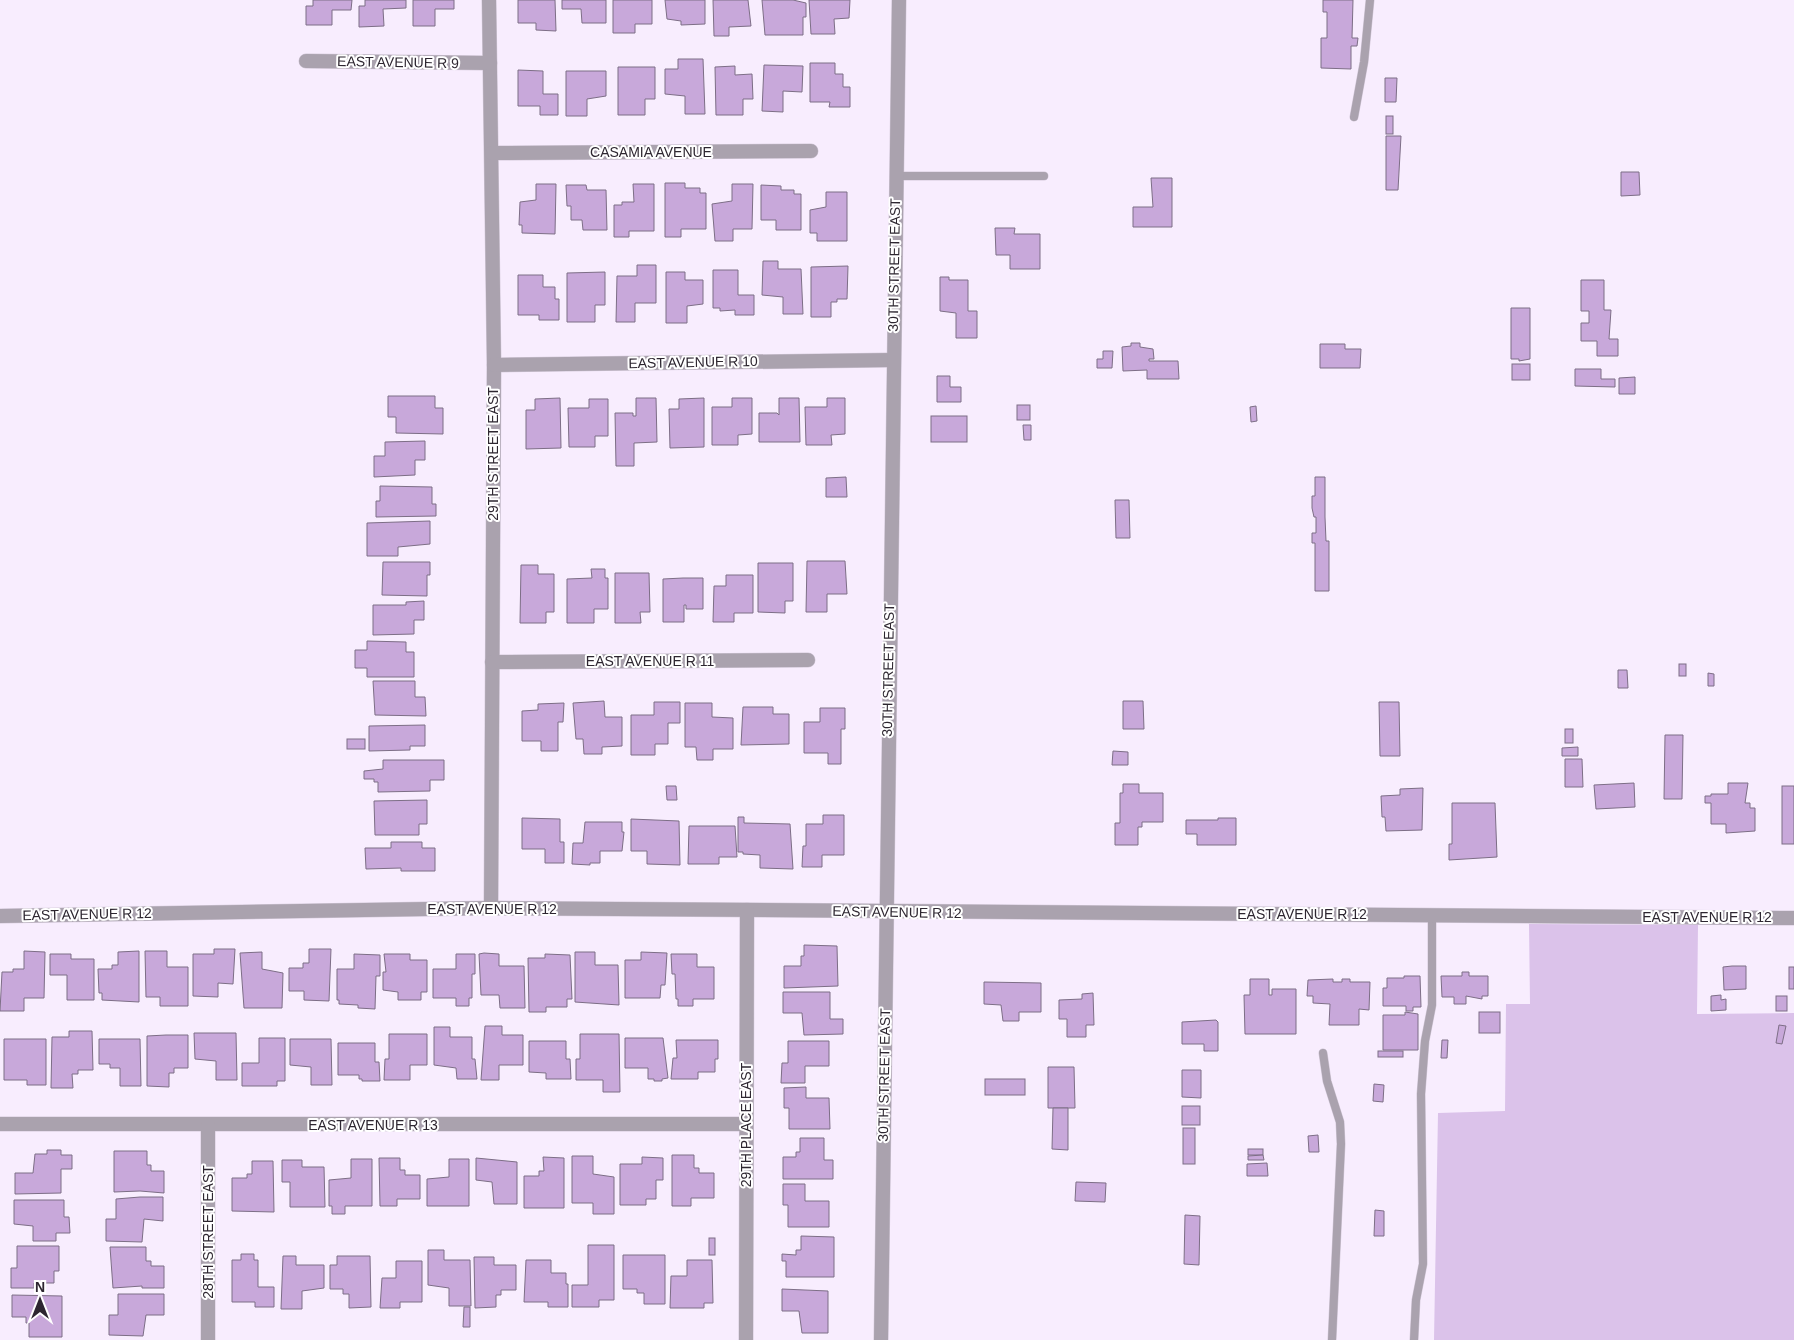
<svg xmlns="http://www.w3.org/2000/svg" width="1794" height="1340" font-family="Arial,sans-serif">
<style>
.green{fill:#dbc2ea}
.building{fill:#c8a8da;stroke:#7d6e86}
.lines{fill:none;stroke-linecap:round;stroke-linejoin:round}
.service-casing{stroke:#d3c9d9;stroke-width:9}
.minor-casing{stroke:#d3c9d9;stroke-width:15}
.tertiary-casing{stroke:#d3c9d9;stroke-width:15}
.service{stroke:#aaa2ae;stroke-width:8}
.minor{stroke:#aaa2ae;stroke-width:14}
.tertiary{stroke:#aaa2ae;stroke-width:14}
.labels{text-anchor:middle;stroke-width:4;stroke-linejoin:round;paint-order:stroke}
.street-label{font-size:14px;fill:#2d2630;stroke:#fff}
</style>
<rect width="100%" height="100%" fill="#f8edfe"/>
<!-- green -->
<path class="green" d="M1529,924l169,1 -1,89 97,-1v327h-360l4,-227 67,-2 1,-107h24z"/>
<!-- building -->
<g class="building">
<path d="M313,0h39l-1,10h-19v15h-26v-19h7z"/>
<path d="M365,0h41v8l-23,1 1,17 -25,1v-21h6z"/>
<path d="M413,0h41v9h-19v17h-22z"/>
<path d="M518,0h37l1,31 -20,-1v-7h-18z"/>
<path d="M562,0h44v23h-24l-1,-14h-19z"/>
<path d="M613,0h39v24h-17v9h-22z"/>
<path d="M665,0h40v24l-24,1v-4l-14,-2z"/>
<path d="M713,0h35l3,26 -22,1v9h-15z"/>
<path d="M762,0h31l13,3v14h-3v18h-38z"/>
<path d="M809,0h41l-1,18 -15,1 1,15h-24z"/>
<path d="M1323,0h30l-1,38h6l-1,8h-6v23l-30,-1v-30h6v-26h-4z"/>
<path d="M678,59h25l2,55h-20v-18l-20,-2v-25h13z"/>
<path d="M810,63h25v11h8v13h7v20h-21l1,-5h-20z"/>
<path d="M764,65l39,1 -1,26 -19,-1v21l-21,-1z"/>
<path d="M735,66v9l17,-1 1,25h-10v16h-27l-1,-48z"/>
<path d="M618,67h37v32h-10v16h-27z"/>
<path d="M518,70l25,1v23h15v21h-18v-9h-22z"/>
<path d="M566,71h40v25l-19,3v17h-21z"/>
<path d="M1385,78h12l-1,24h-11z"/>
<rect x="1386" y="116" width="7" height="18"/>
<path d="M1386,136h15l-3,54h-12z"/>
<path d="M1621,172h18l1,23 -19,1z"/>
<path d="M1151,178h21v49h-39v-20h20z"/>
<path d="M665,183h20v5h15v5h6v36h-25v8h-16z"/>
<path d="M536,184h20l-1,50 -33,-1v-8h-3l1,-23 16,-2z"/>
<path d="M633,184h21v47h-25v6h-15v-32h8v-3h12z"/>
<path d="M732,184h21l-1,45h-19v12h-18l-3,-37 20,-3z"/>
<path d="M566,185h20l1,5h19l1,40h-24l-1,-10h-11v-14h-4z"/>
<path d="M761,185l20,1v4h13v4h7v36h-25v-10h-15z"/>
<path d="M826,192h21v49h-30v-8h-7v-23l16,-3z"/>
<path d="M995,228h20l-1,6h26v35h-30v-14h-14z"/>
<path d="M763,261h15v8h23l2,45h-20v-17l-21,-2z"/>
<path d="M637,265h19v38h-21v19h-19l1,-46h20z"/>
<path d="M848,266l-1,33h-10v3h-6v15h-20v-50z"/>
<path d="M713,270h25v25h16v20h-19v-5l-15,1v-3h-7z"/>
<path d="M605,272v33h-10v17h-28v-49z"/>
<path d="M666,272h19v8h18v24l-16,2v17h-21z"/>
<path d="M518,275h25v12h12v12h4v21h-20v-5h-21z"/>
<path d="M940,277h9v3h19v31h9v27h-21v-25l-16,-2z"/>
<path d="M1581,280h23v30h7l-2,29h9v17h-21v-15h-16v-18h8v-12h-8z"/>
<path d="M1511,308h19v51l-11,2v-2h-8z"/>
<path d="M1131,343h9v4l13,2 1,10h-5v2h29l1,18h-32v-9l-24,1 -1,-24 9,-1z"/>
<path d="M1320,344h25v5h16l-1,19h-40z"/>
<path d="M1103,351h10l-1,17h-15v-9h6z"/>
<rect x="1512" y="364" width="18" height="16"/>
<path d="M1575,369h26v10h14v8l-40,-1z"/>
<path d="M937,376h13v11h11v15h-24z"/>
<path d="M1635,377v17h-16v-16z"/>
<path d="M388,396h47v12h8v26l-47,-1v-16h-8z"/>
<path d="M560,398l1,50 -35,1v-39h9v-11z"/>
<path d="M636,398h20l1,44 -23,1v23h-18l-1,-53h18v3h3z"/>
<path d="M704,398v49l-34,1 -1,-39h10v-10z"/>
<path d="M732,398h20v36l-14,1v10h-26v-38h20z"/>
<path d="M779,398h20l1,44h-41v-29h18l2,2z"/>
<path d="M827,398h18v36l-14,1 1,10h-26l-1,-38h22z"/>
<path d="M589,399h19v37h-13v11h-26l-1,-39h21z"/>
<rect x="1017" y="405" width="13" height="15"/>
<path d="M1256,406l1,15 -6,1 -1,-15z"/>
<rect x="931" y="416" width="36" height="26"/>
<path d="M1023,425h8v15h-7z"/>
<path d="M425,441v19h-10v15l-41,2v-21h11v-14z"/>
<path d="M846,477l1,20h-21v-19z"/>
<path d="M1315,477h10v40l1,24h3v50h-14v-48h-3v-10h4v-16h-2l-2,-9v-12h3z"/>
<path d="M380,486l52,1v17h4v12l-60,1v-16h4z"/>
<path d="M1115,500h14l1,38h-14z"/>
<path d="M430,521v23l-32,3v9h-31v-33z"/>
<path d="M807,561h38l2,33h-20v18h-21z"/>
<path d="M383,562h47v13h-3v21l-45,-1z"/>
<path d="M758,563h35v38h-8v12l-27,-1z"/>
<path d="M521,565h17v9h16v38h-8v11h-26z"/>
<path d="M591,569h14v9h3v31h-14v14h-27v-44l25,-1z"/>
<path d="M615,573h34l1,39h-10l1,11h-26z"/>
<path d="M726,575h27v38h-19v9h-21l1,-36h12z"/>
<path d="M683,578h20v31h-17v-4h-2v17h-21v-43z"/>
<path d="M424,601v19h-10v14l-41,1v-30h33v-3z"/>
<path d="M367,641l39,1v10h8v25h-47v-9h-12v-18h12z"/>
<rect x="1679" y="664" width="7" height="12"/>
<path d="M1618,670h9l1,18h-10z"/>
<path d="M1708,673l6,1v12h-6z"/>
<path d="M373,681h42v16h10l1,19 -51,-1z"/>
<path d="M604,701l1,16h17v29l-20,1v7h-18l-1,-15h-7l-3,-36z"/>
<path d="M1123,701h20l1,28h-21z"/>
<path d="M654,702h26v21h-12v21h-13v11h-24v-40h23z"/>
<path d="M1379,702h20l1,54h-20z"/>
<path d="M564,703l-1,19h-5v29h-17v-10h-19v-30l16,-1v-6z"/>
<path d="M685,703h27v14l21,1v31h-20v11h-16l-1,-13h-11z"/>
<path d="M743,707h30v7h16v30l-48,1z"/>
<path d="M820,708h25v21h-4v35h-13v-11h-24v-31h16z"/>
<path d="M425,725v21h-15v4l-41,1v-25z"/>
<rect x="1565" y="729" width="8" height="14"/>
<path d="M1665,735h18l-1,64h-18z"/>
<rect x="347" y="739" width="18" height="10"/>
<path d="M1578,747v9h-16v-8z"/>
<path d="M1113,751l15,1v13h-16z"/>
<path d="M1565,759h17l1,28h-18z"/>
<path d="M383,760h61v20h-14v11l-52,1v-10h-4v-3h-10v-8l19,-2z"/>
<path d="M1634,783l1,24 -39,2 -2,-24z"/>
<path d="M1728,783h20l-3,20h5v5h5v23l-29,2v-9h-15v-21h-6v-7h6v-2h17z"/>
<path d="M1123,784h16v9h24v29h-21v5h-4v18h-23v-22h5v-30h3z"/>
<path d="M666,786h10l1,14h-10z"/>
<rect x="1782" y="786" width="12" height="58"/>
<path d="M1423,788l-1,42 -36,1 -1,-14h-3l-1,-21 19,-1v-6z"/>
<path d="M427,800v24h-8v11h-44l-1,-34z"/>
<path d="M1452,803h43l2,54 -48,3v-16h3z"/>
<path d="M823,815h21v40h-22v12h-20l1,-21h3v-22h17z"/>
<path d="M738,817h6v6l46,1 3,45 -33,-1v-13l-17,-1v-2h-5z"/>
<path d="M522,818l38,1v23h4v21h-19v-14h-23z"/>
<path d="M1218,818h18v27h-39v-11h-11v-14h32z"/>
<path d="M631,819l48,2 1,44 -33,-1v-13h-16z"/>
<path d="M585,822h37v10h2l-2,19h-22v12h-10v2l-18,-1 1,-21h10z"/>
<path d="M689,826h46l2,31h-18v7h-31z"/>
<path d="M391,842h31v6h13v23h-34v-3l-35,1 -1,-21h26z"/>
<path d="M804,945l33,1 1,40 -54,2v-22h17v-10h3z"/>
<path d="M214,949h21l-2,35 -15,-1v14l-25,-1v-42h21z"/>
<path d="M309,949h22l-2,52 -25,-1v-9h-15v-23h14v-5h6z"/>
<path d="M24,951l21,1 -1,46h-20v13h-24l2,-39h11v-3h11z"/>
<path d="M139,951v51l-37,-2v-7h-3l-1,-24h14v-4h6v-13z"/>
<path d="M145,951h22v16h21v39h-28v-9h-14z"/>
<path d="M262,952v17l21,4 -1,35h-38l-4,-55z"/>
<path d="M575,952h20v13h23l1,40 -44,-3z"/>
<path d="M641,952l26,1 -2,32h-4l-1,13h-35v-38h16z"/>
<path d="M484,953l15,1v12h25l1,42h-25l-1,-13h-18l-2,-41z"/>
<path d="M50,954h21v5h23v41h-27v-25h-17z"/>
<path d="M354,954l26,1v21h-4l-1,33 -17,-1v-3l-19,-1v-4h-2v-31h17z"/>
<path d="M384,954h26v6h17v32h-6v8h-23v-8l-15,-2v-18h3z"/>
<path d="M456,954h19v20h-3v24h-3v8h-13v-8h-23v-29h23z"/>
<path d="M545,954l25,1 2,44h-5v8h-21v5h-17l-1,-54h17z"/>
<path d="M671,954h26v13h17v32h-21v7h-15v-7h-2l-1,-25h-3z"/>
<path d="M1732,966h14v23l-22,1 -1,-23z"/>
<rect x="1789" y="967" width="5" height="22"/>
<path d="M1462,972h7v4h19v20h-6v3l-16,-3v8h-12v-7h-12l-1,-21h21z"/>
<path d="M1404,976h16l1,31h-8v4h-7v-5h-23v-18h4v-10h17z"/>
<path d="M1250,979h19v16h3v-6h24v45h-51l-1,-39h6z"/>
<path d="M1333,979v3h9v-3h8v3h20l-1,28 -10,-1v16h-30l1,-21 -17,-1v-7h-6l1,-16z"/>
<path d="M984,982l57,1v29h-22v9h-16l-2,-16 -17,-1z"/>
<path d="M783,992h47v27h13v15l-39,1 -2,-22h-19z"/>
<path d="M1093,993l1,32h-8v12h-19v-18h-8v-19l23,-1v-5z"/>
<path d="M1721,995v5l5,-1v11l-15,1v-15z"/>
<rect x="1776" y="996" width="11" height="15"/>
<path d="M1405,1012l13,2v36h-35v-35h22z"/>
<rect x="1479" y="1012" width="21" height="21"/>
<path d="M1216,1020l2,2v29h-14v-7h-22v-22z"/>
<path d="M1779,1025l7,1 -4,18 -6,-1z"/>
<path d="M485,1026h17v9h21v30h-24v15h-18z"/>
<path d="M434,1027h16v10h22v22h3l2,20h-20l-1,-11 -22,-3z"/>
<path d="M69,1031h23l1,39h-15v4h-6l1,14h-22l1,-51h17z"/>
<path d="M194,1033h42l1,47h-21v-19l-21,-2z"/>
<path d="M389,1034h38v31h-17v15h-26l1,-21h4z"/>
<path d="M580,1034h39l1,58h-17v-12h-27v-21h4z"/>
<path d="M166,1035h22v33h-14v5h-5v14l-22,-1v-50z"/>
<path d="M259,1038h26v43h-8v5h-35v-23h17z"/>
<path d="M625,1038h38l5,40 -6,1v2h-8v-2h-6v-11h-23z"/>
<path d="M4,1039h42v46h-19v-5h-23z"/>
<path d="M99,1039h41l1,47h-21v-18h-10v-4h-11z"/>
<path d="M290,1039h41l1,46h-21v-18l-21,-2z"/>
<path d="M676,1040h42v19h-3v13h-17v7h-27l2,-21h4z"/>
<path d="M1442,1040h6l-1,18h-6z"/>
<path d="M529,1041h37v18h4l1,20h-25v-6l-17,-1z"/>
<path d="M788,1041h41v25h-24v17h-24l1,-20h6z"/>
<path d="M338,1043h37v19h4l1,19h-18v-2h-3v-4h-21z"/>
<rect x="1378" y="1051" width="25" height="6"/>
<path d="M1048,1067h26l1,41h-27z"/>
<path d="M1182,1070h19v28l-19,-1z"/>
<rect x="985" y="1079" width="40" height="16"/>
<path d="M1374,1084l10,1 -1,17 -10,-1z"/>
<path d="M806,1087v11h23l1,31h-41v-21h-5v-20z"/>
<rect x="1182" y="1106" width="18" height="19"/>
<path d="M1053,1108h15v42l-16,-1z"/>
<rect x="1183" y="1128" width="12" height="36"/>
<path d="M1318,1135l1,17h-10l-1,-16z"/>
<path d="M800,1138h24v22h9v19h-50v-22h13v-5h4z"/>
<rect x="1248" y="1149" width="15" height="6"/>
<path d="M47,1150h14v5h11v14h-11v24l-46,1v-21h18l2,-19h12z"/>
<path d="M114,1151h33v14h4v6h13v22l-24,-2 -26,1z"/>
<path d="M672,1155h22v13h5v5h15v25h-23v8h-19z"/>
<path d="M1263,1155l1,5h-16v-4z"/>
<path d="M572,1156h21v18l21,3v37h-21v-11h-21z"/>
<path d="M543,1157l21,1v50h-40v-32h15v-5h5z"/>
<path d="M642,1157l21,1v22h-7v19h-10v6h-26v-41h22z"/>
<path d="M379,1158h21v12h5v5h15v24h-23v7h-17z"/>
<path d="M476,1158l41,4v42h-23l-2,-22 -16,-2z"/>
<path d="M351,1159h21v47h-27v8h-13v-8h-3v-26l22,-2z"/>
<path d="M449,1159h20v47h-42v-27l22,-2z"/>
<path d="M282,1160h20v7h22l1,40h-35v-25h-8z"/>
<path d="M252,1161h21l1,51 -42,-1v-33h15v-4h5z"/>
<path d="M1267,1163l1,13h-21v-12z"/>
<path d="M1076,1182l30,1 -1,19 -30,-1z"/>
<path d="M783,1184h22v17h24v26h-41v-22h-5z"/>
<path d="M140,1197h23v24l-19,-2 -2,23 -36,-1v-22h10v-20z"/>
<path d="M14,1200h50v17h5l1,16h-14v8h-23v-15l-19,-2z"/>
<path d="M1375,1210l9,1v25h-10z"/>
<path d="M1185,1215l15,1 -1,49 -15,-1z"/>
<path d="M801,1236l33,1v40h-48v-16h-4v-7l14,1v-5h5z"/>
<rect x="709" y="1238" width="6" height="17"/>
<path d="M588,1245h26v55h-15v7h-27v-22h16z"/>
<path d="M17,1246h42v25h-5v12h-20v5h-23v-20h6z"/>
<path d="M110,1247h36v14h5v5h13v22h-22v-2l-29,2z"/>
<path d="M428,1250h16v10h26l1,46h-22v-18l-21,-3z"/>
<path d="M241,1254h13v6h4v27h16v20h-19v-5h-23v-42h9z"/>
<path d="M623,1255h42v49h-21v-11h-7v-4h-14z"/>
<path d="M283,1256h13v9h28v23l-22,3v18h-21z"/>
<path d="M337,1256h33l1,51 -22,1v-14h-6v-5h-13v-24h7z"/>
<path d="M474,1257h20v8h22v25h-15v5h-5v12l-21,1z"/>
<path d="M526,1260h25v13h15v11h2v23h-20v-5h-24z"/>
<path d="M687,1260h25l1,43h-9v5h-34l1,-32h16z"/>
<path d="M396,1261h26v41h-22v6h-20l2,-30h14z"/>
<path d="M782,1289l46,2v42h-26l-3,-22h-17z"/>
<path d="M118,1294h46v21h-18l-3,21 -34,-1v-20h9z"/>
<path d="M12,1295l50,1v41h-33v-14h-3v-6h-14z"/>
<path d="M464,1307h6v20h-7z"/>
</g>
<g class="lines">
<!-- service casing -->
<g class="service-casing">
<g id="service">
<path d="M1354,117l10,-55 6,-62"/>
<path d="M896,176h148"/>
<path d="M1323,1053l4,28 13,41 1,22 -9,196"/>
<path d="M1414,1340l2,-40 7,-36 -2,-170 4,-53 7,-36v-90"/>
</g>
</g>
<!-- minor casing -->
<g class="minor-casing">
<g id="minor">
<path d="M489,0l5,365 -3,543"/>
<path d="M306,61l184,2"/>
<path d="M492,153l319,-2"/>
<path d="M494,365l398,-5"/>
<path d="M492,662l316,-2"/>
<path d="M0,916l491,-8 1303,10"/>
<path d="M0,1124h746"/>
<path d="M208,1125v215"/>
<path d="M746,1340l1,-430"/>
</g>
</g>
<!-- tertiary casing -->
<g class="tertiary-casing">
<path id="tertiary" d="M881,1340l18,-1340"/>
</g>
<!-- service -->
<use href="#service" class="service"/>
<!-- minor -->
<use href="#minor" class="minor"/>
<!-- tertiary -->
<use href="#tertiary" class="tertiary"/>
</g>
<g class="labels">
<!-- street labels -->
<g class="street-label">
<text transform="translate(398 62) rotate(1)" y="5">EAST AVENUE R 9</text>
<text x="651" y="157">CASAMIA AVENUE</text>
<text transform="translate(894 265) rotate(-89)" y="5">30TH STREET EAST</text>
<text transform="translate(693 362) rotate(-1)" y="5">EAST AVENUE R 10</text>
<text transform="translate(493 454) rotate(-90)" y="5">29TH STREET EAST</text>
<text x="650" y="666">EAST AVENUE R 11</text>
<text transform="translate(888 670) rotate(-89)" y="5">30TH STREET EAST</text>
<text x="492" y="914">EAST AVENUE R 12</text>
<text transform="translate(897 912) rotate(1)" y="5">EAST AVENUE R 12</text>
<text transform="translate(87 914) rotate(-1)" y="5">EAST AVENUE R 12</text>
<text x="1302" y="919">EAST AVENUE R 12</text>
<text x="1707" y="922">EAST AVENUE R 12</text>
<text transform="translate(884 1075) rotate(-89)" y="5">30TH STREET EAST</text>
<text x="373" y="1130">EAST AVENUE R 13</text>
<text transform="translate(746 1125) rotate(-90)" y="5">29TH PLACE EAST</text>
<text transform="translate(208 1232) rotate(-90)" y="5">28TH STREET EAST</text>
</g>
</g>
<!-- north arrow -->
<g transform="translate(40 1300)" stroke="#ffffff" stroke-width="4" paint-order="stroke">
<path d="M0-4L9 19L0 12L-9 19Z" fill="#2d2630"/>
<text y="-8" font-size="14" font-weight="bold" text-anchor="middle" fill="#2d2630">N</text>
</g>
</svg>
